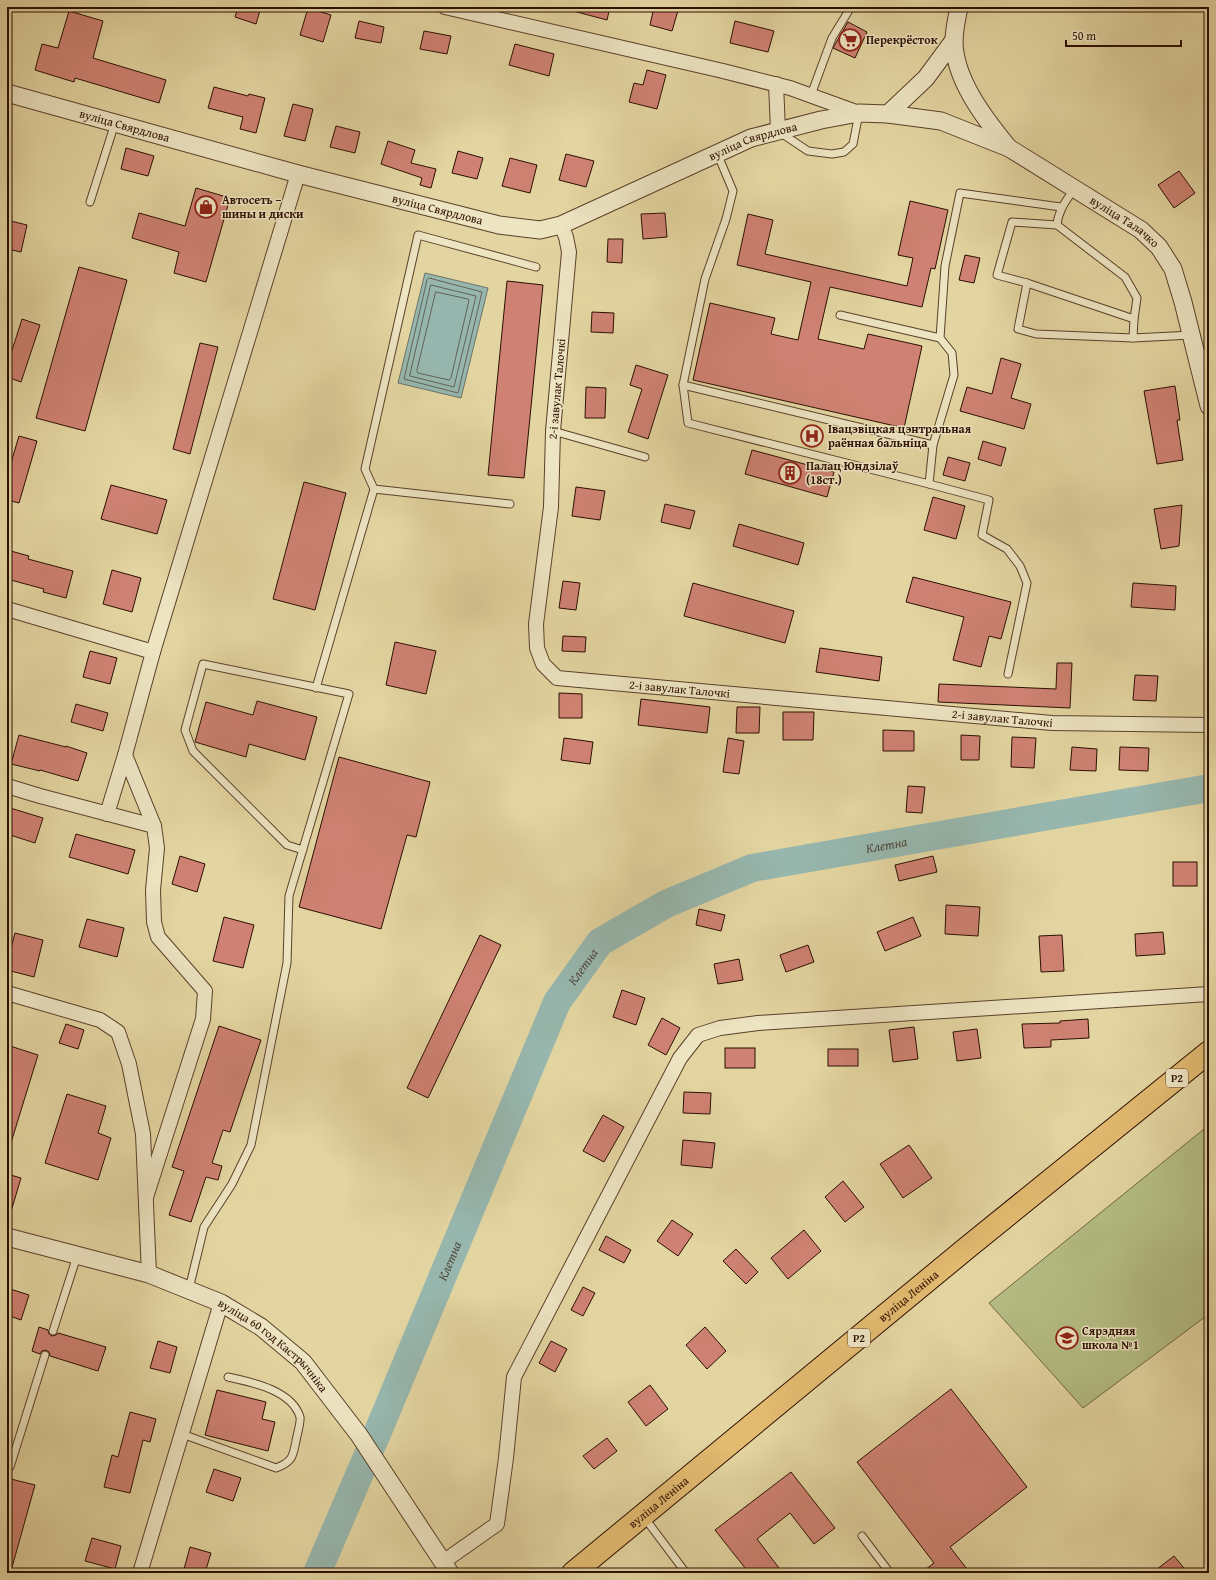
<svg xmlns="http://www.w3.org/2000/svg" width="1216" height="1580" font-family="'Gentium Book Plus',serif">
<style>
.green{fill:#b4bd84;stroke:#706642}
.water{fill:#97b7ae;stroke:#6c7369}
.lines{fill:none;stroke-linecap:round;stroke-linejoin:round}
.shore{stroke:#626258;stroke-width:1}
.river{stroke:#97b7ae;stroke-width:28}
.building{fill:#cf8273;stroke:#2c0e01}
.service-casing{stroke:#5a4029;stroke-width:9}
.minor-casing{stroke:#5a4029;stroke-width:16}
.tertiary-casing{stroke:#5a4029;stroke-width:19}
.primary-casing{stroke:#2c0e01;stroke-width:24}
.service{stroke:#ede4c2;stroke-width:7}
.minor{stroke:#ede4c2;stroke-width:14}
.tertiary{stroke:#ede4c2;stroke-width:17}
.primary{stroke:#e2ba70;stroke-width:22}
.labels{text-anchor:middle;stroke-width:3;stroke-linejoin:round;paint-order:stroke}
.shield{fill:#ede4c2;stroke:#664e3b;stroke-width:1}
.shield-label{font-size:11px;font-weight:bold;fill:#2c0e01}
.poi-label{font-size:12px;font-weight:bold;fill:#2c0e01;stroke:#ede4c2;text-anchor:start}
.street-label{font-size:12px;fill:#2c0e01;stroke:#ede4c2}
.water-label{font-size:13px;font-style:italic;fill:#51493e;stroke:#ede4c2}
</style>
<rect width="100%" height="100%" fill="#e3d5a1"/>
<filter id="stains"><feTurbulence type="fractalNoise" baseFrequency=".005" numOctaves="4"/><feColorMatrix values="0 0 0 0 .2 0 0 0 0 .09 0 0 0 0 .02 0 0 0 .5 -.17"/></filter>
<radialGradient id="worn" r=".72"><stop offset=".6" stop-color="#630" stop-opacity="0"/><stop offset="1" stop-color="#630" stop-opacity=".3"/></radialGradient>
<!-- green -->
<path class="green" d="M1209,1125v189l-126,94 -94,-105z"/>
<!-- water -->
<path class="water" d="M425,273l63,15 -27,110 -63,-15z"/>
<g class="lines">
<!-- shore -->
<g class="shore">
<path d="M429,278l53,14 -24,101 -54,-14 23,-99z"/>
<path d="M431,285l45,11 -22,91 -44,-11z"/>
<path d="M436,292l32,7 1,1 -18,78 -2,2 -31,-7 -1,-2z"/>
</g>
<!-- river -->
<path class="river" id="s1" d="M317,1573l62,-144 178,-427 43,-60 66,-38 86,-36 457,-80"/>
</g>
<!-- building -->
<g class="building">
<path d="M238,7h23l-5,17 -21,-7z"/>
<path d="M574,7h36l-3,13 -34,-9z"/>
<path d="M654,7h25l-7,24 -22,-6z"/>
<path d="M308,8l23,7 -8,27 -23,-7z"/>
<path d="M69,11l34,10 -10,37 73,22 -7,23 -84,-25 -1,4 -39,-12 7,-26 16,4z"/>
<path d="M359,21l25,6 -3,16 -26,-5z"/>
<path d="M735,21l39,10 -6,21 -38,-9z"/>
<path d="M848,22l19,10 -12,26 -22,-10z"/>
<path d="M424,31l27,5 -4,18 -27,-5z"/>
<path d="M515,44l39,10 -5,22 -40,-11z"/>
<path d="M647,70l19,5 -9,34 -28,-7 5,-19 9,2z"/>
<path d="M214,87l34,9 1,-2 16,4 -9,35 -16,-4 3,-12 -35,-9z"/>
<path d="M293,104l20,5 -8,32 -21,-5z"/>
<path d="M336,126l24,6 -5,21 -25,-6z"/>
<path d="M388,141l27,9 -4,13 25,6 -5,19 -11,-3 2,-7 -41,-14z"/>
<path d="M126,148l28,8 -6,20 -27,-7z"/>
<path d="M458,151l25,7 -6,21 -25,-6z"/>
<path d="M566,154l28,7 -8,26 -27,-7z"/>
<path d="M510,158l27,7 -7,28 -28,-7z"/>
<path d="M1179,171l16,22 -21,15 -16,-23z"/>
<path d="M196,188l34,10 -24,84 -32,-9 5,-21 -47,-14 7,-25 46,13z"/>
<path d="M910,201l38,9 -13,59 -4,-1 -9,39 -92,-20 -12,52 46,10 4,-15 54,12 -18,82 -211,-48 17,-77 65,15 -4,16 27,6 13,-58 -74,-17 11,-51 25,6 -8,34 142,32 6,-28 -15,-3z"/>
<path d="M665,213l2,24 -24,2 -2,-25z"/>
<path d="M7,220l20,5 -6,27 -14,-3z"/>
<path d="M608,239h15l-1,24 -15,-1z"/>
<path d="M965,255l15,3 -6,25 -15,-3z"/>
<path d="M79,267l48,13 -42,151 -49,-13z"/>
<path d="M507,281l36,4 -19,193 -36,-3z"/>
<path d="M592,312l22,1 -1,20 -22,-1z"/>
<path d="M22,319l18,6 -19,57 -14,-5v-11z"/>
<path d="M200,343l18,4 -28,107 -17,-5z"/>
<path d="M1001,358l20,6 -10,34 20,6 -7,25 -64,-18 7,-24 25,7z"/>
<path d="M636,365l32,10 -20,64 -20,-7 14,-43 -12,-4z"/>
<path d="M1175,386l5,34h-3l6,40 -26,4 -13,-73z"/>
<path d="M586,387l20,1 -1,30h-20z"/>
<path d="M19,436l18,5 -18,62 -12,-3v-24z"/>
<path d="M983,441l23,7 -5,18 -23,-7z"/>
<path d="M752,450l82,22 -7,25 -82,-23z"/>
<path d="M948,457l22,6 -5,18 -22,-6z"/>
<path d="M304,482l42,11 -31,117 -42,-11z"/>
<path d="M111,485l56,15 -10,34 -56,-15z"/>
<path d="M576,487l29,4 -5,29 -28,-4z"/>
<path d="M933,497l32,9 -9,33 -32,-9z"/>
<path d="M665,504l30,7 -5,18 -29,-7z"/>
<path d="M1182,505l-3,41 -18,3 -7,-40z"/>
<path d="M739,524l65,19 -6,22 -65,-19z"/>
<path d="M7,550l22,6 -1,3 45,12 -7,27 -23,-6 1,-3 -37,-10z"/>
<path d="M112,570l29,8 -9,34 -29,-8z"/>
<path d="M913,577l98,25 -10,37 -12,-3 -8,31 -28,-7 11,-43 -58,-15z"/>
<path d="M563,581l17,2 -4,27 -17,-2z"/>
<path d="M693,583l101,28 -9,32 -101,-27z"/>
<path d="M1133,583l43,3 -1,24 -44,-3z"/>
<path d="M563,636l23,1 -1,15 -23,-1z"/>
<path d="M395,642l41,9 -10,43 -40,-9z"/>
<path d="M820,648l62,9 -3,24 -63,-9z"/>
<path d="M90,651l27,7 -7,26 -27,-7z"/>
<path d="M1057,663h15l-2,45 -132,-6 1,-18 117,5z"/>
<path d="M1135,675l23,1 -2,25 -23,-1z"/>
<path d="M559,693l23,1v24h-23z"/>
<path d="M641,699l69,8 -3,26 -69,-8z"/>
<path d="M257,701l60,16 -12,43 -56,-16 -3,13 -51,-15 11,-40 47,13z"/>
<path d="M76,704l32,9 -5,18 -32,-9z"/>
<path d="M737,707h23l-1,26h-23z"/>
<path d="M783,712h31l-1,28h-30z"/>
<path d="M883,730l31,1v20h-31z"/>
<path d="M19,735l47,12v-1l21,7 -9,28 -38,-11v1l-29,-7z"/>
<path d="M961,735l19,1 -1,24h-18z"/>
<path d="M1012,737l24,1 -2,30 -23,-1z"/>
<path d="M564,738l29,4 -3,22 -29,-4z"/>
<path d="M728,738l16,3 -5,33 -16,-2z"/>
<path d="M1072,747l25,2 -1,22 -26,-1z"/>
<path d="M1120,747l29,1 -1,23 -29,-1z"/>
<path d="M339,757l91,25 -14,55 -9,-2 -26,94 -82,-22z"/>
<path d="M908,786l17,1 -3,26 -16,-1z"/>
<path d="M7,807l36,11 -8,25 -28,-9z"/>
<path d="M76,834l59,16 -7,24 -59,-17z"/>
<path d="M180,856l25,8 -8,28 -25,-8z"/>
<path d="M933,856l4,16 -38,9 -4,-16z"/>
<rect x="1173" y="862" width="24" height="24"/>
<path d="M946,905l34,2 -2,29 -33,-2z"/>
<path d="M699,909l26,6 -4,16 -25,-6z"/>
<path d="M224,917l30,8 -11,43 -30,-7z"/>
<path d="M913,917l8,19 -36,15 -8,-19z"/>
<path d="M87,919l37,9 -7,29 -38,-10z"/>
<path d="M1163,932l2,22 -29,2 -1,-22z"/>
<path d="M15,933l28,7 -9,37 -27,-7v-7z"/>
<path d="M480,935l21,10 -73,153 -21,-10z"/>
<path d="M1062,935l2,36 -23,1 -2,-36z"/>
<path d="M808,945l6,17 -28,10 -6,-17z"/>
<path d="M739,959l4,21 -25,4 -4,-20z"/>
<path d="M622,990l23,8 -9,27 -23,-8z"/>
<path d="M662,1018l18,10 -14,27 -18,-10z"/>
<path d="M1088,1019l1,19 -38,2v7l-27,1 -2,-24 38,-1v-2z"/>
<path d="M66,1024l18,6 -6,19 -19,-6z"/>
<path d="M219,1026l42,14 -31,92 -7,-2 -11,33 10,3 -4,14 -12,-3 -15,45 -22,-7 15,-44 -12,-4z"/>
<path d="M914,1027l4,32 -25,3 -4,-32z"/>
<path d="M977,1029l4,29 -24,3 -4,-29z"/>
<path d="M7,1045l31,10 -28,91 -3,-1z"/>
<rect x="725" y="1048" width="30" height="20"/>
<rect x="828" y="1049" width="30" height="17"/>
<path d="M684,1092l27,1 -1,21 -27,-1z"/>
<path d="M67,1094l39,12 -8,27 13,5 -13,42 -53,-17z"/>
<path d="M603,1115l21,12 -20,35 -21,-11z"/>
<path d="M683,1140l32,3 -3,25 -31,-3z"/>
<path d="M909,1145l23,33 -29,20 -23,-34z"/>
<path d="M7,1174l14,4 -11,37h-3z"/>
<path d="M843,1181l21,26 -19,15 -20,-25z"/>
<path d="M672,1220l21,14 -15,22 -21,-15z"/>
<path d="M804,1230l17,21 -33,28 -17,-21z"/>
<path d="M606,1236l25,14 -7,13 -25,-13z"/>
<path d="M736,1249l22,23 -12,12 -23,-23z"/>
<path d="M583,1287l12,6 -12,23 -12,-6z"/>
<path d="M7,1288l22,7 -8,25 -14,-5z"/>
<path d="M39,1327l9,3 1,4 3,2 4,-1 2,-2 48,14 -8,24 -48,-15 -1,-4 -3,-2 -4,1 -2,3 -8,-3z"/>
<path d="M705,1327l21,24 -19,18 -21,-24z"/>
<path d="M158,1341l19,6 -7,26 -20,-5z"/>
<path d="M551,1341l16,8 -12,23 -16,-9z"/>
<path d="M650,1385l18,24 -22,17 -18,-24z"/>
<path d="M951,1389l76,98 -77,60 20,26h-49l13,-10 -77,-101z"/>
<path d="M217,1390l49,12 -4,17 13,3 -7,29 -63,-16z"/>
<path d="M130,1412l26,7 -6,23 -7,-2 -13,53 -26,-6 8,-32 6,2z"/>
<path d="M607,1438l10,13 -23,18 -11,-13z"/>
<path d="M214,1469l27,9 -8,23 -27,-9z"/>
<path d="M791,1472l44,56 -21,16 -24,-31 -33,26 22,29 -7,5h-23l-34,-43z"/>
<path d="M11,1479l24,6 -24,86h-4v-79z"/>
<path d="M92,1538l29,8 -6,23 -30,-8z"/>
<path d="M190,1547l21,6 -6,20h-22z"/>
<path d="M1174,1556l14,17h-36z"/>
</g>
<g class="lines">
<!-- service casing -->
<g class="service-casing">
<g id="service">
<path d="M811,95l21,-57 19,-31"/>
<path d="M781,133l27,18 24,3 12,-2 9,-8 6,-31"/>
<path d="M717,153l16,38 -7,28 -21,60 -22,106 250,60"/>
<path d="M1074,189c-8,12 -16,22 -17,36l-45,-3 -15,53 30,8 107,36 -1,19"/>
<path d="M90,202l25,-79"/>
<path d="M1057,225l68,52 12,21 -3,21"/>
<path d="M1027,283l-9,46 18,5 97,4 59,-3"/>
<path d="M840,315l100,23"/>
<path d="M683,385l5,38 241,61 4,-39 21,-70 -2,-22 -12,-15 5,-72 15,-73 101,14"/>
<path d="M553,431l92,26"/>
<path d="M929,484l60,16 -7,35 25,14 13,17 7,17 -19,91"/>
<path d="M374,489l-9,-20 53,-234 118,32"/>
<path d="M316,688l58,-199 136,15"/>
<path d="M189,1289l15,-62 28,-43 19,-39 36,-182 2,-67 60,-202 -146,-30 -18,66 8,21 94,94 16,5"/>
<path d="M53,1331l24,-75"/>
<path d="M182,1434l94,34c16,-6 17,-11 20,-27 1,-7 5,-18 4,-24 -8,-27 -49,-35 -72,-40"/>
<path d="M10,1467l35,-112"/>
<path d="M644,1517l42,56"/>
<path d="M862,1536l28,37"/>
</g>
</g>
<!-- minor casing -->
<g class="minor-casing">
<g id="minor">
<path d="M445,7l278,64 67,17 69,25"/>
<path d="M776,84l2,46"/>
<path id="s2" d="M561,225l5,12 3,15 -16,179 -2,76 -15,117 1,24 6,16 14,14 495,45 157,2"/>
<path d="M7,609l146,43"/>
<path d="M7,786l33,10 114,30"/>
<path d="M107,814l18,-59"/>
<path d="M7,993l93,27 18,12 11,32 14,70 6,140"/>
<path d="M146,1197l57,-178 2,-28 -47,-54 -4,-15 -1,-32 4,-42 -3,-22 -29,-71 28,-103 145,-478"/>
<path d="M443,1562l54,-38 9,-66 8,-81 166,-319 18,-23 22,-7 38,-5 451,-29"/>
<path d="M140,1573l81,-270"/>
</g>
</g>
<!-- tertiary casing -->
<g class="tertiary-casing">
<g id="tertiary">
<path d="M959,7c-2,11 -5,23 -5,34 0,38 31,78 54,106"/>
<path id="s3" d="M7,93l291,81 201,51 41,5 21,-5 190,-87 70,-18 38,-7 29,1 53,7 68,27 132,82 18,17 14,22 10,33 26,104"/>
<path d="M888,114l38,-36 28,-38"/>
<path id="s4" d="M7,1237l142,37 72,29 40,24 42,35 56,73 91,138"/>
</g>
</g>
<!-- primary casing -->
<g class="primary-casing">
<g id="primary">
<path id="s5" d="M573,1573l395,-326 241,-195"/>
</g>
</g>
<!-- service -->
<use href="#service" class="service"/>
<!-- minor -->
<use href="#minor" class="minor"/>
<!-- tertiary -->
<use href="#tertiary" class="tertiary"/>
<!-- primary -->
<use href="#primary" class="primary"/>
</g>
<!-- icons -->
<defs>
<g id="supermarket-ring" transform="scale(1.15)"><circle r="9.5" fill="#ede4c2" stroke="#8f2418" stroke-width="1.5"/><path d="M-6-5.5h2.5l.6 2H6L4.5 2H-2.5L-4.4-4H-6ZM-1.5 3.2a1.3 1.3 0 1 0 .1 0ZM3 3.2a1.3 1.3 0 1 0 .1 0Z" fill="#8f2418"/></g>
<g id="shop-ring" transform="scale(1.15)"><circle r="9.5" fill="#ede4c2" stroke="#8f2418" stroke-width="1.5"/><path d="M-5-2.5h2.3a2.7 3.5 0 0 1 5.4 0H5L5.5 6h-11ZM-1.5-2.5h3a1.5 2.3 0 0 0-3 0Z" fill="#8f2418"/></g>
<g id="hospital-ring" transform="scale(1.15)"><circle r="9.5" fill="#ede4c2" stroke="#8f2418" stroke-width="1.5"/><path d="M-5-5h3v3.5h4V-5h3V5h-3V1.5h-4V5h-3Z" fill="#8f2418"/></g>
<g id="building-ring" transform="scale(1.15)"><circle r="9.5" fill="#ede4c2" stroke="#8f2418" stroke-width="1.5"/><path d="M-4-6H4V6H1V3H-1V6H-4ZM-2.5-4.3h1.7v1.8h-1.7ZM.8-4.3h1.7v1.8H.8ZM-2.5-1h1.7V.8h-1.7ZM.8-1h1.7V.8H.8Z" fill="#8f2418"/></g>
<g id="school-ring" transform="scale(1.15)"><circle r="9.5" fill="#ede4c2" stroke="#8f2418" stroke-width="1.5"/><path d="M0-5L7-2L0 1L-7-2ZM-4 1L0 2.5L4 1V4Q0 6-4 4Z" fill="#8f2418"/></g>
</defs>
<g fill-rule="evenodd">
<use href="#supermarket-ring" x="850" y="40"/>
<use href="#shop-ring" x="206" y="207"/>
<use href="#hospital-ring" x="812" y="436"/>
<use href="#building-ring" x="790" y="473"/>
<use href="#school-ring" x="1067" y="1338"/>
</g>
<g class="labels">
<!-- shield labels -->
<g class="shield">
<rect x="1166" y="1069" width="22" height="18" rx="3"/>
<rect x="848" y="1329" width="22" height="18" rx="3"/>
</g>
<g class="shield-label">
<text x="1177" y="1082">Р2</text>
<text x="859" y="1342">Р2</text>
</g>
<!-- poi labels -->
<g class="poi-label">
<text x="866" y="44">Перекрёсток</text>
<text x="222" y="204">Автосеть –<tspan x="222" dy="14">шины и диски</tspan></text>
<text x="828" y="433">Івацэвіцкая цэнтральная<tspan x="828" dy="14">раённая бальніца</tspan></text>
<text x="806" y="470">Палац Юндзілаў<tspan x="806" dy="14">(18ст.)</tspan></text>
<text x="1082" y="1335">Сярэдняя<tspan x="1082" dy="14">школа №1</tspan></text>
</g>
<!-- street labels -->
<g class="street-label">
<text dy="4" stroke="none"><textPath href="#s3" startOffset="122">вуліца Свярдлова</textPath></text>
<text dy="4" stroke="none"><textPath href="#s3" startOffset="782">вуліца Свярдлова</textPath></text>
<text dy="4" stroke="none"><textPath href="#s3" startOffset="446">вуліца Свярдлова</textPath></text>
<text dy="4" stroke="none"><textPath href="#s3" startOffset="1185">вуліца Талачко</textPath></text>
<text transform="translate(557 389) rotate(-85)" y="4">2-і завулак Талочкі</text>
<text dy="4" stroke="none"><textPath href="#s2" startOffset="586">2-і завулак Талочкі</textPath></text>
<text dy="4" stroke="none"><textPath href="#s2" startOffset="910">2-і завулак Талочкі</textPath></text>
<text dy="4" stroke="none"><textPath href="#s5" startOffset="435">вуліца Леніна</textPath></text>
<text dy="4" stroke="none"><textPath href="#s4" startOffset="292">вуліца 60 год Кастрычніка</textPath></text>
<text dy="4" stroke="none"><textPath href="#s5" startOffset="111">вуліца Леніна</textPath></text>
</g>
<!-- water labels -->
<g class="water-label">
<text dy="5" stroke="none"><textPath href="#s1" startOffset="999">Клетна</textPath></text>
<text dy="5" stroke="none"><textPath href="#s1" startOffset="663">Клетна</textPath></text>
<text dy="5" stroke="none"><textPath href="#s1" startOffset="339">Клетна</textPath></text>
</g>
</g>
<!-- margin -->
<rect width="1216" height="1580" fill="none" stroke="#e3d5a1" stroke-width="24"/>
<rect x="8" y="8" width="1200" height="1564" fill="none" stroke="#2c0e01" stroke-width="2"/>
<rect x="12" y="12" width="1192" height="1556" fill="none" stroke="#2c0e01"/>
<!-- scale -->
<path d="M1066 40v6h115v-6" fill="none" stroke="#2c0e01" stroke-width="2"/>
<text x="1072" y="40" font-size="12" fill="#2c0e01" stroke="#ede4c2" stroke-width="3" paint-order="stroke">50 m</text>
<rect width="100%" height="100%" filter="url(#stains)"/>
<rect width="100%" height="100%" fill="url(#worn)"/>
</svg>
